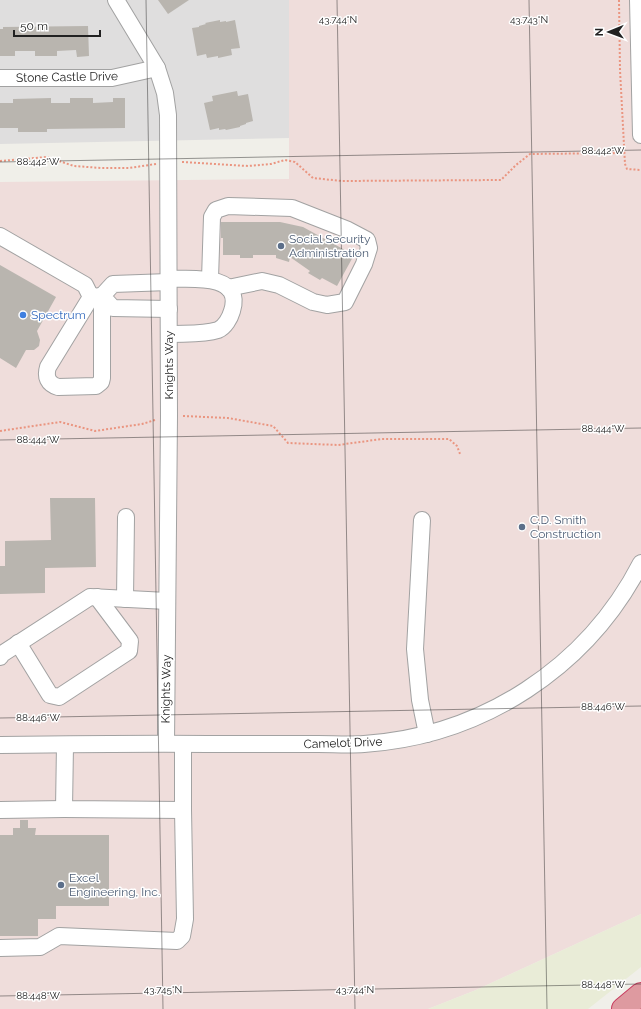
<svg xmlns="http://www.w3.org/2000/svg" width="641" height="1009" font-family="Raleway,sans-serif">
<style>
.residential{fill:#dfdede}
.commercial{fill:#efdddb}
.farmland{fill:#e9ecd7}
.building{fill:#b9b5af}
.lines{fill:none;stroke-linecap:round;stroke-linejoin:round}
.minor-casing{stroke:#a2a2a2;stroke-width:18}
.highway-casing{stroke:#c73d5f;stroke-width:24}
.path{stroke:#ea9580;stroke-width:2;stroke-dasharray:2 2;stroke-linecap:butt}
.minor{stroke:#fff;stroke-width:16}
.highway{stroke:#de9aa0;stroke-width:22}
.ticks{fill:none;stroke:#212121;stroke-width:1;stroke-opacity:0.45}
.service-dot{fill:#5c6f8a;stroke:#fff;stroke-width:1.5}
.shop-dot{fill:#3f7fe0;stroke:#fff;stroke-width:1.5}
.labels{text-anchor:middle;stroke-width:3;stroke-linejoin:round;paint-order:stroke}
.street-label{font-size:12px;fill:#212121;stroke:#fff}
.service-label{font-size:12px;fill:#4e5e75;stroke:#fff;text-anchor:start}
.shop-label{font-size:12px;fill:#366cbe;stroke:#fff;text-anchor:start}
.ticks-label{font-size:10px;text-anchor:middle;fill:#212121;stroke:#fff;stroke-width:3;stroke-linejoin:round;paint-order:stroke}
</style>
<rect width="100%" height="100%" fill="#f0efe9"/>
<!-- residential -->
<path class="residential" d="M0,0h289v138l-289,6z"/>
<!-- commercial -->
<path class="commercial" d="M289,0h352v914l-165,76 -48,19h-428v-827l289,-3z"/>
<!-- farmland -->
<path class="farmland" d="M641,914v53l-53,42h-160l48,-19z"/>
<!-- building -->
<g class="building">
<path d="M158,0h31l-21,14z"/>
<path d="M220,20v2l6,-1v1l9,-2 5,28 -9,1 1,6 -14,3v-2l-11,2 -1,-4 -9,2 -5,-28 7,-1v-1l7,-2 -1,-1z"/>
<path d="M88,26l1,30 -12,1 -1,-7 -19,1v5h-22v-5h-20v5h-15v-27h3v-2z"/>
<path d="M237,91l1,5 10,-2 5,27 -7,2v1l-6,2v1l-14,3 -1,-1 -6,1v-2l-9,2 -6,-27 9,-2 -1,-5z"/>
<path d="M51,98v5h19v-5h23v5l20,-1v-4h12v30l-78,1v3h-29v-4h-18v-25h13v-4z"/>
<path d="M221,222h59l23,5 51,28 -17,31 -15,-8 -2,2 -12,-7 2,-2 -20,-14 -1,5 -13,-4v-3h-23v3h-13v-3h-17v-17h-2z"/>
<path d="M0,265l56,32 -19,34 3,9 -1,6 -5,4h-8l-10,18 -16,-10z"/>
<path d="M50,498h45l1,69 -51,1v25l-45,1v-28h5v-25l46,-1z"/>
<path d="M20,820h8v8h8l-1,7h74v71h-53v13h-18v17h-38v-101h13v-7h7z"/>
</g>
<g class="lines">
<!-- minor casing -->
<g class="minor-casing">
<g id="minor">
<path d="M116,0l41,68 8,25 3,22 1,301 -3,327"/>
<path d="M638,0l3,135"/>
<path d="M0,78h112l45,-10"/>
<path d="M0,236l85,49 6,12 -43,70c-3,10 0,17 10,20l38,-1 5,-4 1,-4v-82l-11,1"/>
<path d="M210,279l2,-62 4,-7 12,-4 64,2 56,22 19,10 2,8 -5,16 -19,38 -18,3 -14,-3 -34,-17 -17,-4 -34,7"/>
<path d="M169,309l-56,-1 -11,-12 11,-12 56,-2"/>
<path d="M169,334c15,-1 34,1 49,-4 7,-3 12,-12 14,-19 12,-38 -42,-32 -63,-32"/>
<path d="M422,520l-7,129 5,51 7,34"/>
<path d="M125,599l1,-82"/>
<path d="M18,643l32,52 9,2 70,-46 1,-10 -33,-44"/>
<path d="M0,657l2,-3 88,-57 77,4"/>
<path d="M0,745c74,-1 148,-2 221,-1 33,0 65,0 97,0 15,0 31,1 46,0 118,-8 223,-76 277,-181"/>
<path d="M65,745l-1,64 119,1v-66"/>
<path d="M0,810l64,-1"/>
<path d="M0,948l40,-1 19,-11 118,5 5,-5 3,-17 -2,-109"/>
</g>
</g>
<!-- highway casing -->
<g class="highway-casing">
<path id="highway" d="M623,1009l18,-15"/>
</g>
<!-- path -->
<g class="path">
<path d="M619,0l1,70 5,94 2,5 14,1"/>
<path d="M0,161l47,-4 27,9 27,2h28l27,-4"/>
<path d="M182,162l66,4 23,-2 14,-4 10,2 18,16 29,3 159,-1 15,-15 14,-11 95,-1"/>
<path d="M183,416l45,2 45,8 15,17 50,2 44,-6h67l8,7 3,8"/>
<path d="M0,431l60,-9 35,9 47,-7 13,-4"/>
</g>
<!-- minor -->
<use href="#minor" class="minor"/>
<!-- highway -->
<use href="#highway" class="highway"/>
</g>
<!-- ticks -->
<path class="ticks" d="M146,0l17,1009M337,0l18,1009M529,0l18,1009M0,162l641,-12M0,440l641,-12M0,718l641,-12M0,996l641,-12"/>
<!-- markers -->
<g class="service-dot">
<circle cx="281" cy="246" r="4"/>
<circle cx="522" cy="527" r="4"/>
<circle cx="61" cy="885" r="4"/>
</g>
<circle class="shop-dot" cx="23" cy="315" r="4"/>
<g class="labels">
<!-- street labels -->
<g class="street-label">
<text transform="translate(67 77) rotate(-1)" y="4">Stone Castle Drive</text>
<text transform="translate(169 365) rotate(-90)" y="4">Knights Way</text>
<text transform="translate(166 689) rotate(-89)" y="4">Knights Way</text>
<text transform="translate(343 743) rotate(-2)" y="4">Camelot Drive</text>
</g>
<!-- service labels -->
<g class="service-label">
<text x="289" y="243">Social Security<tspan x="289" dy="14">Administration</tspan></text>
<text x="530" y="524">C.D. Smith<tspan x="530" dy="14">Construction</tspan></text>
<text x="69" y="882">Excel<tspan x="69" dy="14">Engineering, Inc.</tspan></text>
</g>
<!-- shop labels -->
<g class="shop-label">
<text x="31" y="319">Spectrum</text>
</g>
</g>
<g class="ticks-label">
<text x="338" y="23">43.744°N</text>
<text x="529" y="23">43.743°N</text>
<text x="603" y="154">88.442°W</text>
<text x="38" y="165">88.442°W</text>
<text x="603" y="432">88.444°W</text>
<text x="38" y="443">88.444°W</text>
<text x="603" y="710">88.446°W</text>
<text x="38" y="721">88.446°W</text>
<text x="603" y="988">88.448°W</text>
<text x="163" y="993">43.745°N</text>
<text x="355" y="993">43.744°N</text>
<text x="38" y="999">88.448°W</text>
</g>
<!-- north arrow -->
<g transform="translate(609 32) rotate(269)" stroke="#ffffff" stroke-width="3" paint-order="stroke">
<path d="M0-3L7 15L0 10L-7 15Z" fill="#212121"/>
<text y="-6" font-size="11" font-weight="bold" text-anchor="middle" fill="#212121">N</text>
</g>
<!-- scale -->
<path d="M14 30v6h86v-6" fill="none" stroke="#212121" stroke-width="2"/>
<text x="20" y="30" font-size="12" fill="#212121" stroke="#ffffff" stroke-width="3" paint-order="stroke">50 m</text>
</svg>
